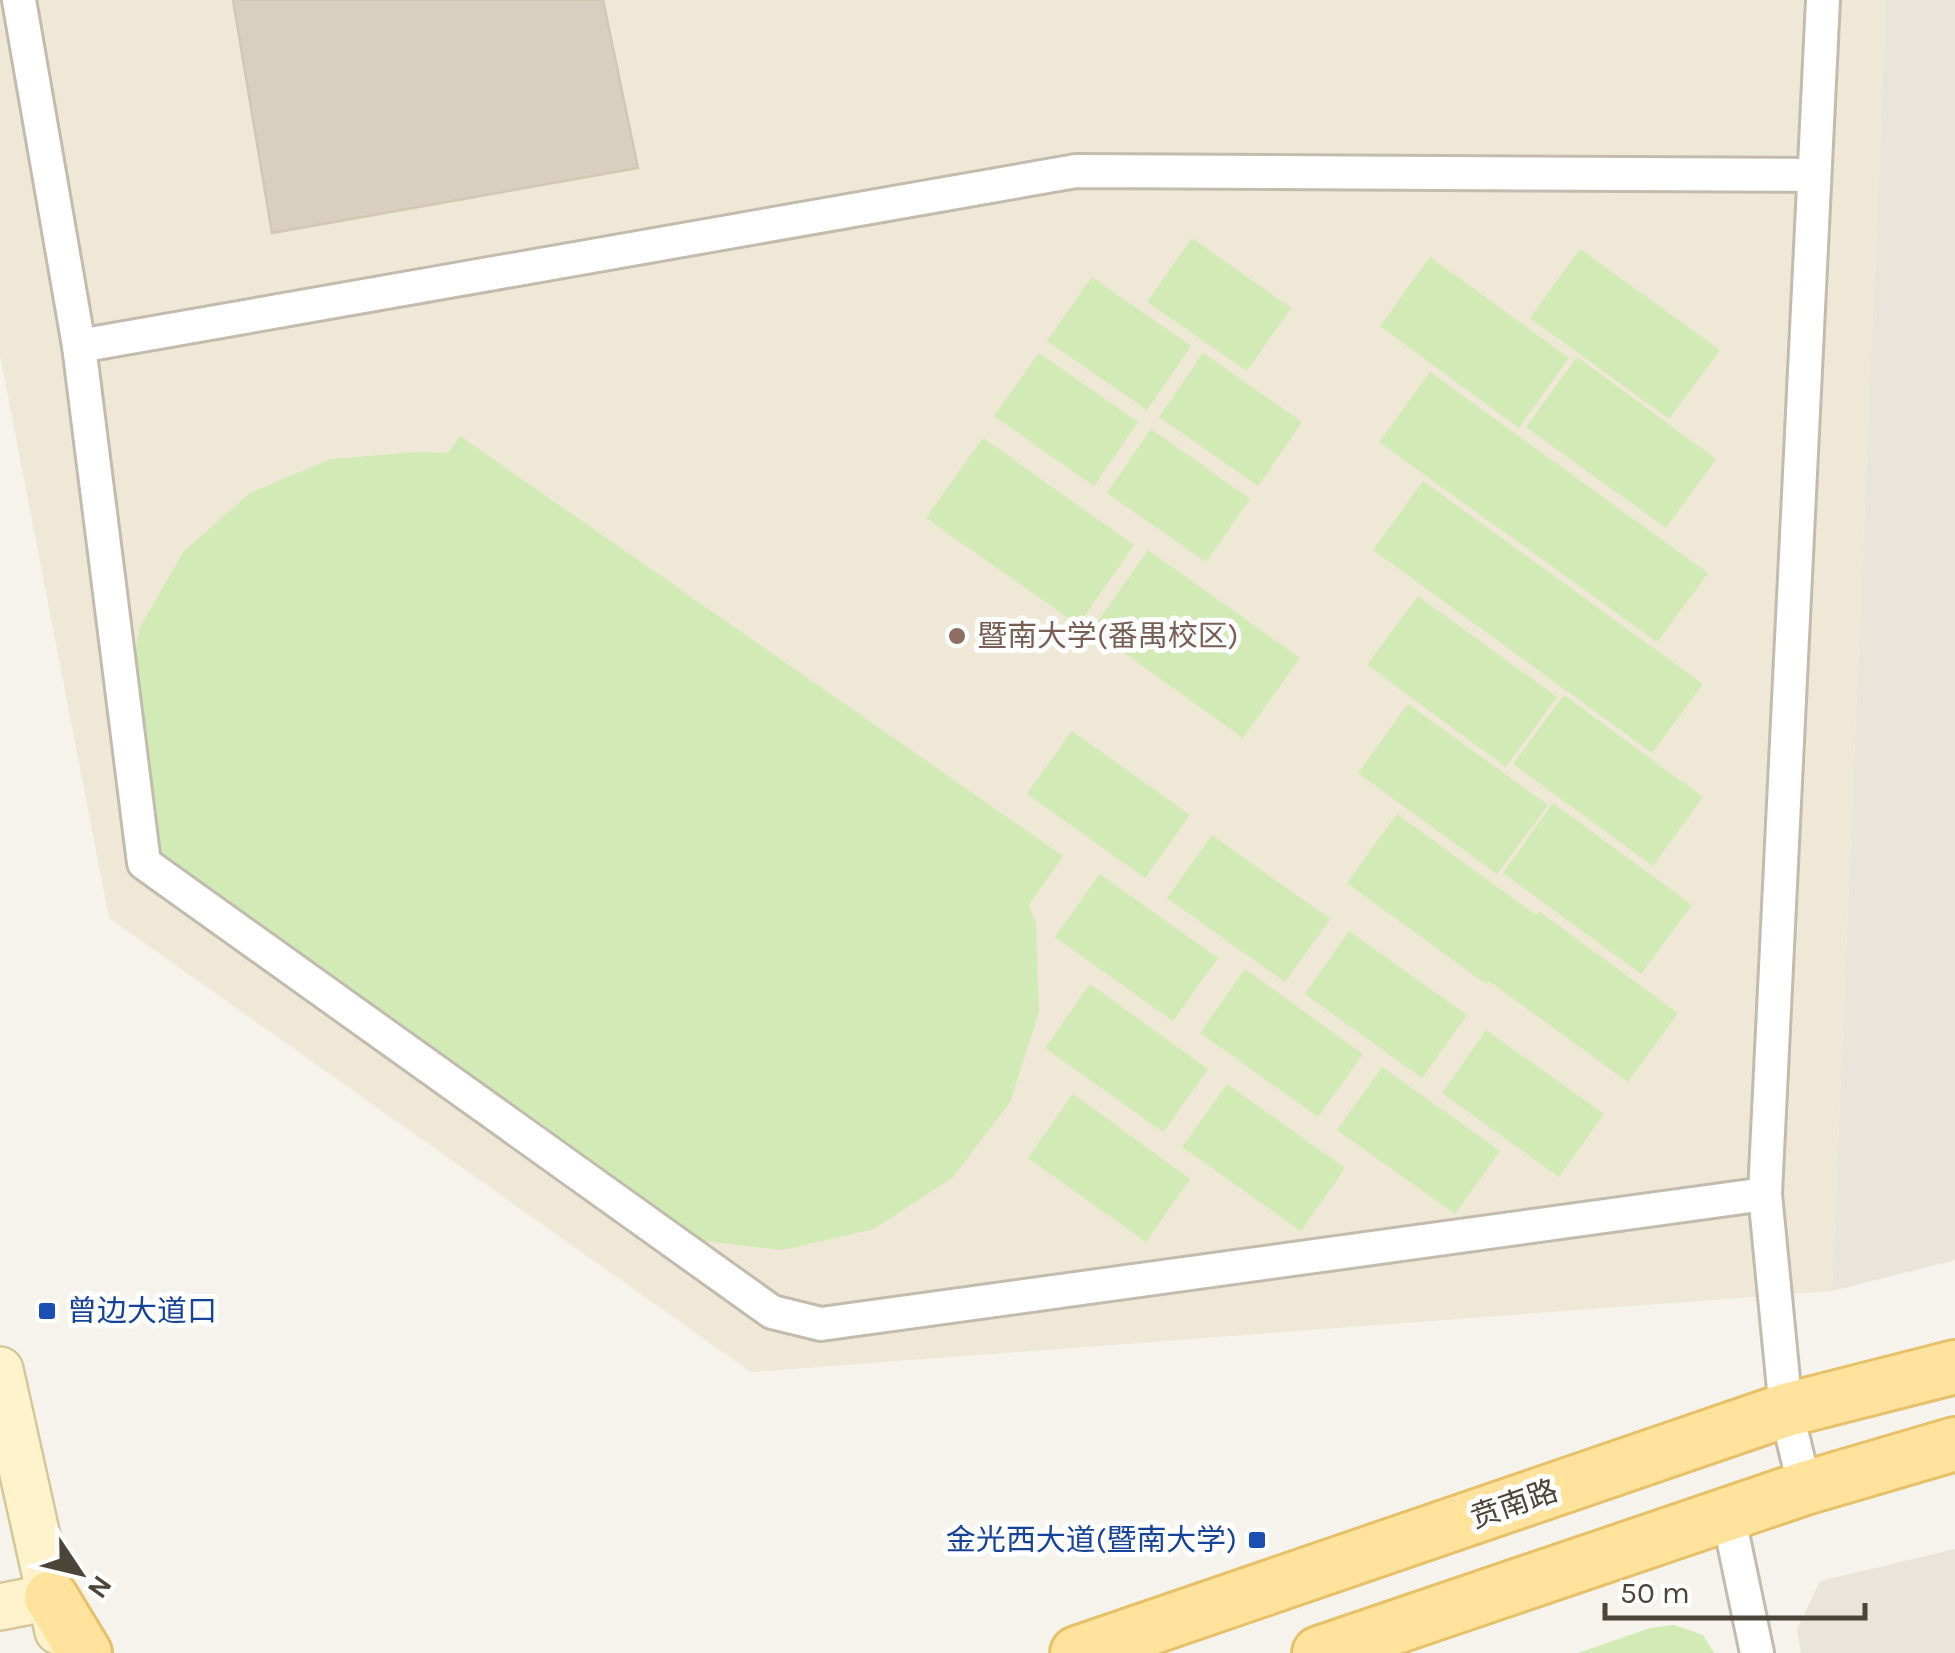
<svg xmlns="http://www.w3.org/2000/svg" width="1955" height="1653" font-family="Karla,'Noto Sans SC',sans-serif">
<style>
.residential{fill:#eae5da}
.education{fill:#efe8d6}
.green{fill:#d2eab5}
.building{fill:#d8cfc1;stroke:#d3c7b4;stroke-width:2.5}
.lines{fill:none;stroke-linecap:round;stroke-linejoin:round}
.street-casing{stroke:#c2bbae;stroke-width:38}
.secondary-casing{stroke:#d6c79b;stroke-width:50}
.primary-casing{stroke:#e6c16a;stroke-width:58}
.street{stroke:#fff;stroke-width:32}
.secondary{stroke:#fff3cd;stroke-width:45}
.primary{stroke:#ffe39c;stroke-width:52}
.education-dot{fill:#8d6e63;stroke:#fff;stroke-width:4}
.transit-dot{fill:#1a4fb4;stroke:#fff;stroke-width:4}
.labels{text-anchor:middle;stroke-width:10;stroke-linejoin:round;paint-order:stroke}
.education-label{font-size:30px;fill:#785e54;stroke:#fff;text-anchor:start}
.transit-label{font-size:30px;fill:#164399;stroke:#fff;text-anchor:start}
.street-label{font-size:30px;fill:#4b4439;stroke:#fff}
</style>
<rect width="100%" height="100%" fill="#f6f3ec"/>
<!-- residential -->
<g class="residential">
<path d="M1886,0h69v1260l-123,31z"/>
<path d="M1955,1549v104h-154l-4,-23 23,-49z"/>
</g>
<!-- education -->
<path class="education" d="M0,0h1886l-54,1291 -1081,81 -642,-454 -109,-563z"/>
<!-- green -->
<g class="green">
<path d="M1192,238l99,70 -44,63 -100,-69z"/>
<path d="M1580,249l140,101 -51,69 -139,-101z"/>
<path d="M1430,257l139,101 -50,70 -139,-102z"/>
<path d="M1092,277l99,69 -44,64 -100,-69z"/>
<path d="M1039,353l99,69 -44,64 -100,-70z"/>
<path d="M1203,353l99,69 -44,64 -99,-69z"/>
<path d="M1577,357l139,102 -50,69 -140,-101z"/>
<path d="M1430,372l278,201 -51,69 -278,-200z"/>
<path d="M1151,429l99,70 -44,63 -99,-69z"/>
<path d="M460,436l603,420 -34,49 7,19 3,88 -29,90 -57,75 -79,52 -92,21 -94,-11 -517,-359 -38,-80 -11,-87 18,-86 44,-76 66,-58 81,-34 87,-7 30,1z"/>
<path d="M983,438l151,107 -56,80 -152,-107z"/>
<path d="M1423,481l280,203 -51,69 -279,-203z"/>
<path d="M1148,550l152,108 -57,80 -151,-108z"/>
<path d="M1418,596l139,101 -51,70 -139,-102z"/>
<path d="M1564,695l139,102 -50,69 -140,-102z"/>
<path d="M1408,704l140,101 -51,69 -139,-101z"/>
<path d="M1072,731l118,84 -45,63 -118,-84z"/>
<path d="M1553,803l139,102 -51,69 -138,-101z"/>
<path d="M1397,814l139,101 4,-3 138,101 -50,69 -139,-101 -3,3 -139,-101z"/>
<path d="M1212,835l118,84 -45,63 -118,-84z"/>
<path d="M1100,874l118,84 -45,63 -118,-84z"/>
<path d="M1349,931l118,84 -45,63 -117,-84z"/>
<path d="M1245,969l118,85 -45,63 -118,-84z"/>
<path d="M1090,984l118,85 -45,63 -118,-84z"/>
<path d="M1486,1030l118,84 -45,63 -117,-84z"/>
<path d="M1382,1067l118,84 -45,63 -118,-84z"/>
<path d="M1227,1084l118,84 -44,63 -119,-84z"/>
<path d="M1073,1094l117,85 -44,63 -118,-84z"/>
<path d="M1674,1625l29,10 11,18h-136l72,-25z"/>
</g>
<!-- building -->
<path class="building" d="M233,0h370l35,168 -366,65z"/>
<g class="lines">
<!-- street casing -->
<g class="street-casing">
<g id="street">
<path d="M19,0l60,346 997,-175 738,4"/>
<path d="M79,346l65,517 628,449 49,12 944,-130"/>
<path d="M1805,1488l-19,-78 -21,-216 58,-1194"/>
<path d="M1728,1514l29,139"/>
</g>
</g>
<!-- secondary casing -->
<g class="secondary-casing">
<g id="secondary">
<path d="M0,1370l58,261"/>
<path d="M0,1607l51,-10"/>
</g>
</g>
<!-- primary casing -->
<g class="primary-casing">
<g id="primary">
<path d="M51,1597l34,56"/>
<path d="M1077,1653l709,-243 169,-43"/>
<path d="M1319,1653l486,-165 150,-44"/>
</g>
</g>
<!-- street -->
<use href="#street" class="street"/>
<!-- secondary -->
<use href="#secondary" class="secondary"/>
<!-- primary -->
<use href="#primary" class="primary"/>
</g>
<!-- markers -->
<circle class="education-dot" cx="957" cy="636" r="10"/>
<g class="transit-dot">
<rect x="37" y="1301" width="20" height="20" rx="5"/>
<rect x="1247" y="1530" width="20" height="20" rx="5"/>
</g>
<g class="labels">
<!-- education labels -->
<g class="education-label">
<text x="977" y="646">暨南大学(番禺校区)</text>
</g>
<!-- transit labels -->
<g class="transit-label">
<text x="67" y="1321">曾边大道口</text>
<text x="1237" y="1550" text-anchor="end">金光西大道(暨南大学)</text>
</g>
<!-- street labels -->
<g class="street-label">
<text transform="translate(1514 1504) rotate(-19)" y="10">贲南路</text>
</g>
</g>
<!-- north arrow -->
<g transform="translate(80 1573) rotate(125)" stroke="#ffffff" stroke-width="8" paint-order="stroke">
<path d="M0-8L18 38L0 25L-18 38Z" fill="#4b4439"/>
<text y="-15" font-size="28" font-weight="bold" text-anchor="middle" fill="#4b4439">N</text>
</g>
<!-- scale -->
<path d="M1605 1603v15h260v-15" fill="none" stroke="#4b4439" stroke-width="5"/>
<text x="1620" y="1603" font-size="30" fill="#4b4439" stroke="#ffffff" stroke-width="8" paint-order="stroke">50 m</text>
</svg>
